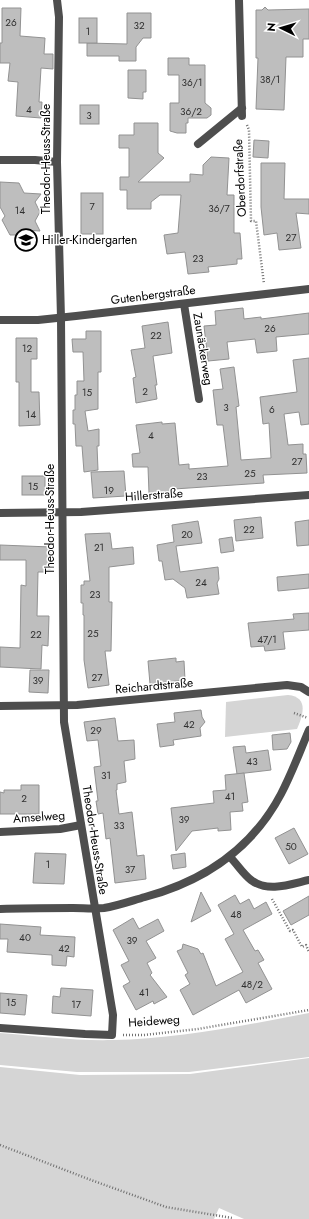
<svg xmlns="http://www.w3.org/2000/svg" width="309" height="1219" font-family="Jost,sans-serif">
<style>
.green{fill:#d5d5d5}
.building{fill:#bebebe;stroke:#929292}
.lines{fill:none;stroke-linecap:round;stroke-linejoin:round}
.path{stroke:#707070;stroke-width:2.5;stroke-dasharray:1 2;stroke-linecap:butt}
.service{stroke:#4e4e4e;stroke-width:8}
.minor{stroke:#4e4e4e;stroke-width:8}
.labels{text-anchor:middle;stroke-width:3;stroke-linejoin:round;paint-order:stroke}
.number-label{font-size:10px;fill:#303030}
.street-label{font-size:12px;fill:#000;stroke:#fff}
.poi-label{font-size:12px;fill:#000;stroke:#fff;text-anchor:start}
</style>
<rect width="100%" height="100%" fill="#fff"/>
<!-- green -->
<g class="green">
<path d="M288,695c21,2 15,20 9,34l-72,8 1,-35z"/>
<path d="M309,1013v44l-120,15h-112l-77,-7v-32c37,3 75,8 113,7 64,-1 133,-15 196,-27z"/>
<path d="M309,1058v161h-65l-25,-11 -5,11h-214v-152l80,8 110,-1z"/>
</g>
<!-- building -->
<g class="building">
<path d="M265,7l3,3 41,-1v30h-6v18h-17l-2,53 -28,-1 2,-51h-2v-48h6z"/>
<path d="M2,8h19l-1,28 25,2 -1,16h9v15l-12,-1 -2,34h3l-1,16 -25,-2 2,-34 -10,-1 2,-18h-10v-20h2z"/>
<path d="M127,13h24v25h-8l-7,9v14h-17v-5h-32v-13l40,1z"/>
<rect x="79" y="18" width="18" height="25"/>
<path d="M168,58h21v7h16v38l6,5v7l-4,3h-19v5h-2v10h-9l-7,-2v-28h9v-28h-11z"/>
<path d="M128,70h18v22h-3v7l-15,-1z"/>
<rect x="80" y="105" width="19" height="19"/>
<path d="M134,123h24v30l6,5 -26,24h52v-8l13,1v-10l8,-8 18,1 -2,37h7v38h6l2,26h-5v5l-29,3 1,5 -21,2 -3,-22 -18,2 -3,-19 14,-2 3,-38h-21l-9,7v7h-24v-19h-7v-13h9v-29h-10v-13h15z"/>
<path d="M254,140l15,1 -1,17 -15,-1z"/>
<path d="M261,163h24l-1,36h25v15l-13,-1 5,35 -22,2 -2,-17 -13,2 -3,-28z"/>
<path d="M0,182l19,1 5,10 17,1 -6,8 5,10 -5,9 5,10 -16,-1 -3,5h-11l-8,-15 3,-4 -5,-9z"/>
<rect x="81" y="193" width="22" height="41"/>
<path d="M243,308l1,11 17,-2v2l48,-6v21l-33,3 1,14 -20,2 -2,-14 -28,3 2,17 -21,2 -4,-35 12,-1 -1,-14z"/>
<path d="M168,322l4,31 -19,3 4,29h-2l2,14 -21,4 -3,-25 3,-1 -5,-27 14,-2 -3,-22z"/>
<path d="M86,331h15v41h-3v37l-13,2 3,20 11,-2v17h-2l1,24 -14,2 -2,-26h-6l-1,-22h-2v-14h2v-15h2v-14h7l-1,-29h-10l-1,-13h14z"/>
<path d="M16,338h21v21h-6v33h8l1,33 -21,1v-44h-3z"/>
<path d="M309,358v66l-8,1 -2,-13 -15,2 4,31 15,-1v10h3l1,19 -44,2 1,8 -90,6 1,3 -26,1 -1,-26h-15l-1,-13 8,-1 -4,-28 26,-3v2l13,-1 4,42 10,-1v5l39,-3 -5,-41h-6l-4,-35 10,-1 -3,-20 14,-2 5,39 -3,1 5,53 30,-2 -2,-35 -6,1 -3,-27 37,-5 -4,-32z"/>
<path d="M124,471l2,25 -33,2 -2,-26z"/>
<rect x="22" y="476" width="23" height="19"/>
<path d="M261,517l2,21 -27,3 -2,-21z"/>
<path d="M309,520v25l-12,1 -2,-24z"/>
<path d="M198,521l4,22 -26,3 4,26 38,-5 1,12 -2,4 2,11 -32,4 -2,-10 -12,-9 -8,1 -3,-19h-3l-2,-16 17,-3 -2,-17z"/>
<path d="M110,533l2,16 21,-2 1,17 -25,3v35h3l-1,49h-6l4,34 -21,3 -4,-28v-45h-1v-12h-2v-18h3v-4h6l-5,-47z"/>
<path d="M232,537l2,14 -13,2 -2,-14z"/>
<path d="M0,545l51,2 -1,25h-12l-1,44h12l-1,30 -6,-1 -1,24 -41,-2v-20l20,1 1,-63 5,1v-26h-26z"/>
<path d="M309,574v14l-31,3 -1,-14z"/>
<path d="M309,613v17l-26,2 2,17 -20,2 -1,-5 -13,1 -3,-24 46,-4 -1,-5z"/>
<path d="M176,658v4l8,-1 1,19 -35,4 -2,-23z"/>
<path d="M30,670h19l-1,23 -19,-1z"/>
<path d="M201,710l1,7 3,5 -5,6 1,8 -28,4 1,5 -14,2 -3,-23 18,-2 -1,-9z"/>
<path d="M115,718l3,23 16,-1 1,19 -11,2 2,21 -9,2v6h-1l3,24 13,-2 5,44 7,-1 2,24 -31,4 -5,-45 -4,1 -3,-26 -5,1 -2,-13h2l-4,-34 7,-1 -3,-26 -11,1 -3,-19z"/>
<path d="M290,733l1,9 -4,7 -14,1 -1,-15z"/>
<path d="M245,746l1,7 22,-3 3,20 -34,4 -4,-27z"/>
<path d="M244,773l4,29 -6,1 1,8 -13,1 1,18 -13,1v-3l-26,3 -16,20 -5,-43 43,-5 -1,-12 13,-1 -1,-15z"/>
<path d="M21,785h18v29h-39v-22l4,1v-3h17z"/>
<path d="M294,828l14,26 -19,10 -14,-26z"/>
<path d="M35,853l31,1 -2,30 -31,-1z"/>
<path d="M185,853l1,14 -13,2 -2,-14z"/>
<path d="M201,892l10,19 -20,11z"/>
<path d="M235,895l5,9 9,-5 5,10 12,-7 6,12 -29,16 12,21 3,-1 6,10 -6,3 14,26 -26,14 -7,-13 -46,25 -13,-25 10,-6 -5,-9 3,-2 -11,-22 5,-2 1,-5 15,5 3,5 2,-1 13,33 27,-14 -18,-33 9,-5 -16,-29z"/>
<path d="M309,896v19l-18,10 -8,-14z"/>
<path d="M133,918l6,11 19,-10 6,12 -18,10 10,17 -9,5 5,10 -2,2 17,22 -13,7 -1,-3 -17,9 -13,-24 7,-4 -9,-17 8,-4 -16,-31z"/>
<path d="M0,924l41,3 -1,8 35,2 -1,20 -7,-1 -1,10 -14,-1v-10l-45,-3 1,-13h-8z"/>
<path d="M61,988l32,2 -2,26 -39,-3 1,-17 7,1z"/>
<path d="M0,993l27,2 -2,20 -25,-2z"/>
</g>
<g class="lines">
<!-- path -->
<g class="path">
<path d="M247,125l2,5 2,91h5l8,63"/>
<path d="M294,713l14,5"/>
<path d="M272,899l18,32 3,-1 9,17 4,-2 3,7"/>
<path d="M123,1035h21l54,-6 111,-19"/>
<path d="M0,1145l91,35 75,27 66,11"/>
</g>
<!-- service -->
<g class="service">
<path d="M198,144l44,-36"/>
<path d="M184,304l15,95"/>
</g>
<!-- minor -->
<g class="minor">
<path d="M239,0l3,116"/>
<path d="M0,160h35l22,2"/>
<path d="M0,320h38l38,-4 233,-27"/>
<path d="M0,513l81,-1 228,-17"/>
<path d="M0,706l77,-1 210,-20 14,2 8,5"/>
<path d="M0,832l60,-3 21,-4"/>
<path d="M230,857c7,7 13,17 21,23 17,13 40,4 58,0"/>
<path d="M0,909c24,-1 49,-1 73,-1 10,0 21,1 31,0 13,-2 27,-7 41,-11 59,-16 107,-48 136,-103 11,-21 19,-43 28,-64"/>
<path d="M0,1028l85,6 27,1 1,-20 -49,-293 -3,-404 -4,-156 2,-145 -2,-17"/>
</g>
</g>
<!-- icons -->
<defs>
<g id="school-ring" transform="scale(1.15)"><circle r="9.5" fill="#fff" stroke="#000" stroke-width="1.5"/><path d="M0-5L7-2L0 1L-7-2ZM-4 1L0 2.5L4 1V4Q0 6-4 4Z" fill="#000"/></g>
</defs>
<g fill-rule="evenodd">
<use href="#school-ring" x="26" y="240"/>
</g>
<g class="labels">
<!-- number labels -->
<g class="number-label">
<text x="11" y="26">26</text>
<text x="139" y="29">32</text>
<text x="88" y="35">1</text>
<text x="270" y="83">38/1</text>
<text x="192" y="86">36/1</text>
<text x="29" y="113">4</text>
<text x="191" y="115">36/2</text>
<text x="89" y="119">3</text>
<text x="92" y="210">7</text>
<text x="219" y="212">36/7</text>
<text x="20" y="214">14</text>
<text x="291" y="241">27</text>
<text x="198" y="262">23</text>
<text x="270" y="332">26</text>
<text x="156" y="339">22</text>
<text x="27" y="352">12</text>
<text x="145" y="395">2</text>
<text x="87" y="396">15</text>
<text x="226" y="411">3</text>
<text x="272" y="413">6</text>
<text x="31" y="418">14</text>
<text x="151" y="439">4</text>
<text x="297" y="465">27</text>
<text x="250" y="477">25</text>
<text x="202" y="480">23</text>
<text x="33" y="490">15</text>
<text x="109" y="494">19</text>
<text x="249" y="533">22</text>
<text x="187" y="538">20</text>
<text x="99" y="551">21</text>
<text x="201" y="586">24</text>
<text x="95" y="598">23</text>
<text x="93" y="637">25</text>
<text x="36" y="638">22</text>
<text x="267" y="643">47/1</text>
<text x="97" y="681">27</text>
<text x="38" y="684">39</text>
<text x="189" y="728">42</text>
<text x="96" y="734">29</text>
<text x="252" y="765">43</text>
<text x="106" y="779">31</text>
<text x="230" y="800">41</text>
<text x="24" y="802">2</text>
<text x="184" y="823">39</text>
<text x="119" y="829">33</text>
<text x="291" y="850">50</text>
<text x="48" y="868">1</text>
<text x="130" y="873">37</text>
<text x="236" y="918">48</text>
<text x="25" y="941">40</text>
<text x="132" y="944">39</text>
<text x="64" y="952">42</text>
<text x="252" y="988">48/2</text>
<text x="144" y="996">41</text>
<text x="11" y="1006">15</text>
<text x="76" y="1008">17</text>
</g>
<!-- street labels -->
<g class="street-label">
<text transform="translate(46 159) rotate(-90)" y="4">Theodor-Heuss-Straße</text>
<text transform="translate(240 178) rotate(-93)" y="4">Oberdorfstraße</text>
<text transform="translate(153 295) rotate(-7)" y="4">Gutenbergstraße</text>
<text transform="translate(203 349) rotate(81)" y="4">Zaunäckerweg</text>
<text transform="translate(154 495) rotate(-4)" y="4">Hillerstraße</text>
<text transform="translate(50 519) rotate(-90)" y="4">Theodor-Heuss-Straße</text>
<text transform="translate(154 686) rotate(-5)" y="4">Reichardtstraße</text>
<text transform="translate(39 817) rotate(-4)" y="4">Amselweg</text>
<text transform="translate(95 840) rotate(81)" y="4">Theodor-Heuss-Straße</text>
<text transform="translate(154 1021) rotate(-4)" y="4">Heideweg</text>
</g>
<!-- poi labels -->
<g class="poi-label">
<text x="42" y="244">Hiller-Kindergarten</text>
</g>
</g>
<!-- north arrow -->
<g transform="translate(281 28) rotate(275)" stroke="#ffffff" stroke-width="3" paint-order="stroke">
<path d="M0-3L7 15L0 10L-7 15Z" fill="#000000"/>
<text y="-6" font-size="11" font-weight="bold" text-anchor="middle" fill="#000000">N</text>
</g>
</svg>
